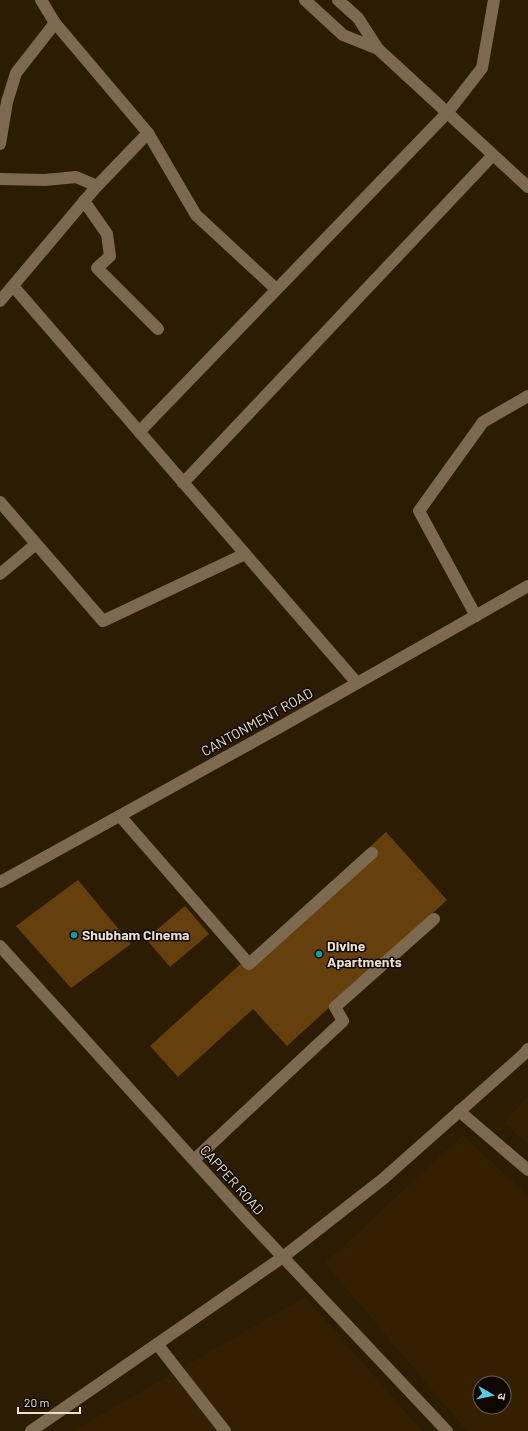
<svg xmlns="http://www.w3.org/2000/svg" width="528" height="1431" font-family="Barlow,'Noto Sans Devanagari',sans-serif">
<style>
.built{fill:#342000;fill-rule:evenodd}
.building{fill:#65400d}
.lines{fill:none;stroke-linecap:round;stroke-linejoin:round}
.minor{stroke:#7d694f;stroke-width:12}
.culture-dot{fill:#0f9aa8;stroke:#0f0802;stroke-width:1.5}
.labels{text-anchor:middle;stroke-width:3;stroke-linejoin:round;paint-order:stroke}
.street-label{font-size:14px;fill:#ebe0d2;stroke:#0f0802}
.poi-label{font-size:14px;font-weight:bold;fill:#ebe0d2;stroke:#0f0802;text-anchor:start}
</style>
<rect width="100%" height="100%" fill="#2c1c03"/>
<!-- built -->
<g class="built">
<path d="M528,1096v48l-24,-21z"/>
<path d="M463,1135l65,61v235h-61l-142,-168zM480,1383h24v24h-24z"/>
<path d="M305,1297l117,134h-349z"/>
</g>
<!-- building -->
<g class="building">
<path d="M386,832l61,68 -160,146 -34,-37 -75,68 -28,-31z"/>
<path d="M78,880l53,64 -60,44 -55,-62z"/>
<path d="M185,906l24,28 -39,33 -24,-28z"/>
</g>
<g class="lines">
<!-- minor -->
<g class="minor">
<path d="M41,0l14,23 93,110 48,82 80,74"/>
<path d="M305,0l38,35 35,14"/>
<path d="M338,0l20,18 20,31 150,138"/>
<path d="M0,144l7,-42 9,-29 39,-50"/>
<path d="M0,179l45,1 31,-3 21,9"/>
<path d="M84,201l23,33 3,22 -13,12 61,61"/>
<path d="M13,286l344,397"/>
<path d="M0,301l97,-115 51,-53"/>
<path d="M139,432l308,-319 35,-45 12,-68"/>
<path d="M183,483l310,-328"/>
<path d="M0,502l103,119 142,-67"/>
<path d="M0,574l36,-30"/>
<path d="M476,616l-57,-105 64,-89 45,-26"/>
<path d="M120,816l129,148 123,-111"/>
<path d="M0,882l280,-155 248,-141"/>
<path d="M0,946l247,273 200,212"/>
<path d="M459,1111l69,59"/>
<path d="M194,1160l149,-139 -8,-14 99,-88"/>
<path d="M157,1344l68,87"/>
<path d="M31,1431l252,-174 100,-78 140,-124 5,-6"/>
</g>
</g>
<!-- markers -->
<g class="culture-dot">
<circle cx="74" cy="935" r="4"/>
<circle cx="319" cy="954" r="4"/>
</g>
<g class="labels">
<!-- street labels -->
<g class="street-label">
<text transform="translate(257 722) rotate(-29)" y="5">CANTONMENT ROAD</text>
<text transform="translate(232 1180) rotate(48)" y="5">CAPPER ROAD</text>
</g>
<!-- poi labels -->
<g class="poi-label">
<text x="82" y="940">Shubham Cinema</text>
<text x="327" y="951">Divine<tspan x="327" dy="16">Apartments</tspan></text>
</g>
</g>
<!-- north arrow -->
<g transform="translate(492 1395) rotate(99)"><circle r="19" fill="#0f0802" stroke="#675e55"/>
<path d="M0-3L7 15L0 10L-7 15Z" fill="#5ac8e5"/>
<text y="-6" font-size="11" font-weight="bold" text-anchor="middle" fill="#ebe0d2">उ</text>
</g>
<!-- scale -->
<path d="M18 1407v6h62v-6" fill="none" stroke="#ebe0d2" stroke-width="2"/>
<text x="24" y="1407" font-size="12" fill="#ebe0d2" stroke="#0f0802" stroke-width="3" paint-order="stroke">20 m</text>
</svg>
